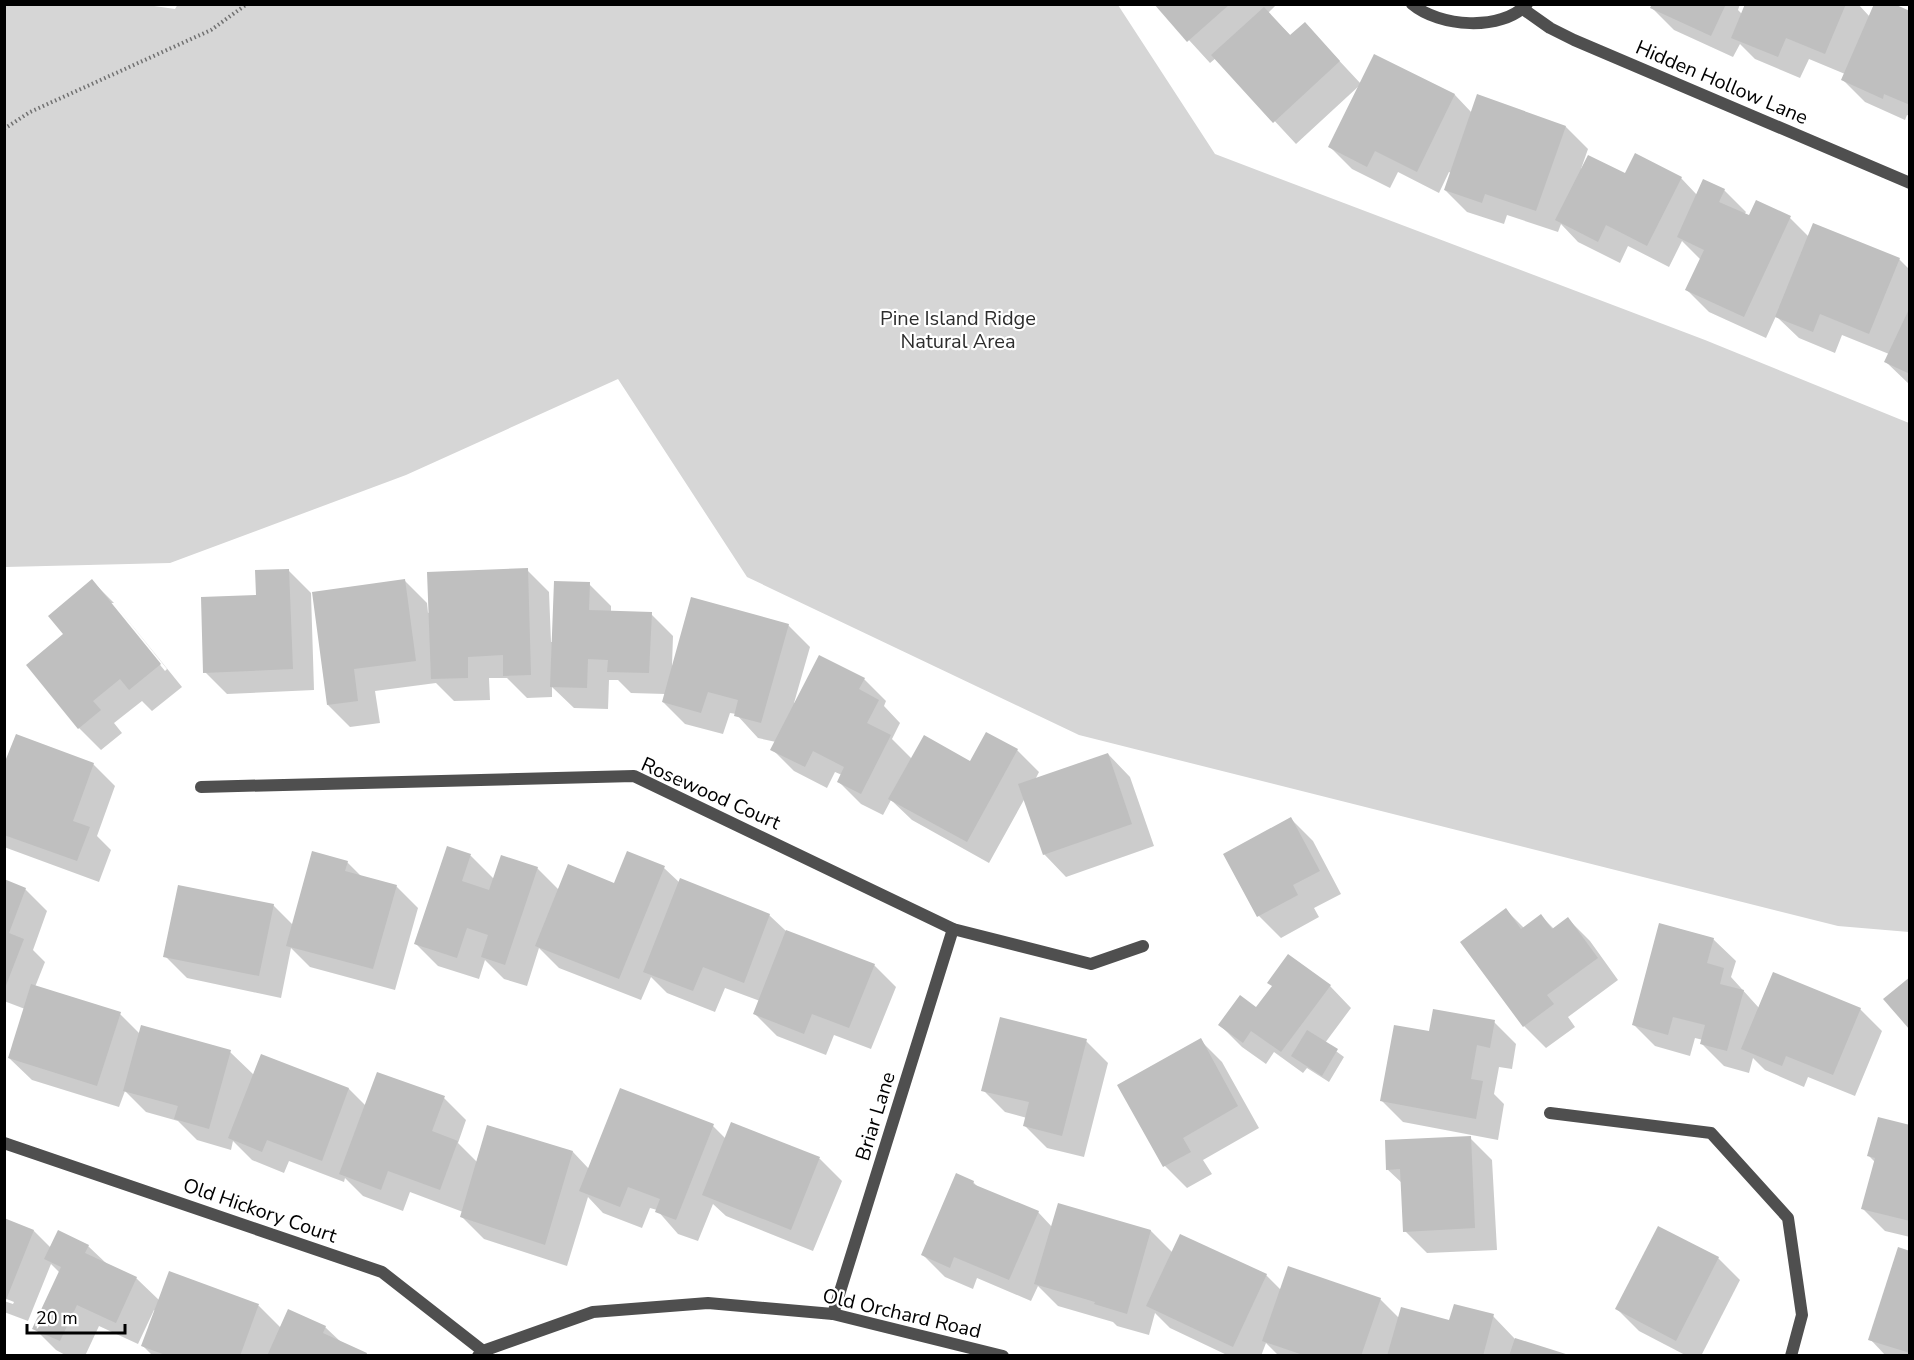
<svg xmlns="http://www.w3.org/2000/svg" width="1914" height="1360" font-family="'Nunito Sans',sans-serif">
<style>
.green{fill:#d6d6d6}
.shadow{fill:#0003;fill-rule:evenodd}
.building{fill:#bfbfbf}
.lines{fill:none;stroke-linecap:round;stroke-linejoin:round}
.path{stroke:#717171;stroke-width:4;stroke-dasharray:1.5 3;stroke-linecap:butt}
.minor{stroke:#4f4f4f;stroke-width:12}
.labels{text-anchor:middle;stroke-width:4.5;stroke-linejoin:round;paint-order:stroke}
.street-label{font-size:20px;fill:#000;stroke:#fff}
.park-label{font-size:20px;fill:#2d2d2d;stroke:#fff}
</style>
<rect width="100%" height="100%" fill="#fff"/>
<!-- green -->
<path class="green" d="M147,5l28,4 3,-5 940,1 97,149 490,186 204,83v509l-71,-6 -759,-191 -332,-158 -129,-198 -212,96 -236,88 -165,4v-562z"/>
<!-- shadow -->
<g class="shadow">
<path d="M1156,4h121l-9,9 23,23 14,-12 56,60 14,-28 80,39 17,18 6,-17 88,31 22,22 -7,20 1,1 43,5 56,3 16,17 27,-5 22,22 -2,3 46,3 19,19 90,22 11,11v115l-24,-23 3,-8 -47,-19 -7,18 -36,-15 -23,-22 -10,22 -57,-26 -22,-22 14,-30 -19,-19 -13,26 -41,-21 -8,17 -42,-21 -17,-18 -3,8 -51,-17 -3,9 -37,-12 -22,-22 6,-17 -2,-1 -10,21 -41,-21 -8,16 -38,-19 -22,-22 30,-62 -64,59 -80,-86 -6,5z"/>
<path d="M1653,4h87l-2,6 5,5 4,-11h111l12,13 40,-4v103l-3,-1 -2,5 -40,-18 -22,-22 2,-6 -36,-15 -9,19 -45,-19 -15,-15 -7,13 -59,-27 -22,-22z"/>
<path d="M527,570l22,22 2,50h2l36,-58 22,22v7l40,1 22,22 -1,30 116,-41 22,22 -16,56 70,-24 22,22 -2,5 16,17 -8,16 20,20 59,4 46,-13 22,22 -4,8 73,-26 22,23 24,69 -88,31 -22,-23 -19,-56 -36,65 -77,-43 -21,-20 -8,15 -22,-11 -22,-22 3,-7 -7,-3 -8,16 -33,-17 -22,-22 4,-7 -18,-4 -22,-24 -6,-1 -7,21 -38,-10 -22,-22 2,-8 -34,-1 -13,-13h-9l-1,29 -34,-1 -22,-21v10l-25,1 -20,-20h-18l1,22 -36,1 -18,-18 -61,8 5,32 -30,4 -22,-22 77,-124 22,22 1,10 2,-1z"/>
<path d="M289,571l22,22 3,97 -87,4 -22,-22 53,-76z"/>
<path d="M92,581l22,22 68,84 -30,24 -10,-10 -28,22 8,10 -21,17 -22,-22 -14,-93zM110,603h4l53,66 -2,2z"/>
<path d="M93,764l22,22 -18,50 14,14 -12,32 -95,-35v-79z"/>
<path d="M1291,819l22,22 28,53 -27,14 5,9 -38,21 -22,-22z"/>
<path d="M448,848l23,8 23,23 43,-11 22,22 56,-5 49,-17 16,15 89,32 17,16 88,34 22,22 -25,62 -37,-14 -8,20 -49,-19 -22,-22 5,-13 -35,-13 -10,24 -48,-19 -16,-16 -10,23 -82,-32 -20,-20 -12,38 -23,-7 -19,-19 -6,19 -41,-13 -22,-22z"/>
<path d="M347,862l14,14 35,10 22,22 -23,82 -85,-23 -19,-19 -10,50 -94,-20 -22,-22 108,-51 20,20z"/>
<path d="M4,881l21,8 22,22 -14,39 12,12 -10,25 85,27 20,20 90,18 24,23 7,-19 88,33 17,17 12,-33 66,25 22,22 -8,23 20,20 95,-11 16,17 124,-43 13,13 6,-15 88,35 22,22 -29,70 -87,-35 -13,-12 -15,37 -20,-7 -21,-24 -7,-2 -8,20 -39,-15 -15,-16 -21,69 -83,-27 -22,-22 1,-5 -53,-20 -7,19 -40,-15 -18,-18 -1,4 -55,-21 -5,12 -32,-13 -19,-19 -2,9 -34,-10 -19,-19 -32,-9 -21,-21 -6,16 -87,-27 -23,-22 16,-49 -21,-8z"/>
<path d="M1506,910l18,18 17,-12 13,13 14,-10 22,22 28,39 -50,37 7,10 -29,21 -22,-22 -62,-84z"/>
<path d="M1713,939l23,22 -5,16 28,31 101,1 22,22 -27,65 -47,-19 -4,10 -39,-17 -12,-12 -4,15 -25,-7 -22,-22 1,-4 -8,-2 -5,18 -35,-10 -22,-22z"/>
<path d="M1330,986l21,22 -26,35 19,14 -15,25 -22,-14 -4,5 -29,-21 -8,12 -24,-17 -22,-22 36,-16 17,-22z"/>
<path d="M1494,1022l22,22 -4,25 -13,-2 -5,27 10,10 -6,36 -95,-18 -22,-22 49,-67z"/>
<path d="M1200,1040l22,22 37,66 -56,32 9,14 -25,14 -22,-22 -46,-81z"/>
<path d="M1086,1041l22,22 -24,94 -37,-9 -22,-22 2,-8 -22,-6 -22,-22z"/>
<path d="M1910,1126v111l-25,-6 -22,-22 12,-47 -6,-6z"/>
<path d="M1470,1138l22,22 5,90 -70,3 -22,-22 -2,-47 -16,-15z"/>
<path d="M973,1182l6,6 59,24 14,15 99,4 22,22 93,22 15,15 99,9 19,19 52,4 42,-6 22,23 51,17h-287l-13,-13 -5,13h-32l-59,-28 -15,-15 -6,22 -32,-9 -4,-4 -55,-16 -20,-20 -7,15 -54,-23 -4,11 -28,-12 -22,-22z"/>
<path d="M4,1220l30,11 17,17 37,-2 19,18 29,14 24,23 10,-28 89,33 22,22 44,-1 17,16 25,13h-214l-10,-10 13,-35 -2,-1 -16,34 -39,-18 -14,30h-18l-11,-6 -22,-22 26,-55 -9,-9 -23,57 -24,-9v-11l9,3 1,-2 -10,-4z"/>
<path d="M1910,1253v103h-24l-16,-17z"/>
<path d="M1718,1258l22,22 -39,76h-14l-48,-25 -22,-22z"/>
</g>
<!-- building -->
<g class="building">
<path d="M1154,4h76l-43,38z"/>
<path d="M1652,4h74l-15,32 -61,-28z"/>
<path d="M1745,4h101l-21,50 -39,-16 -8,19 -47,-19z"/>
<path d="M1874,4h20l16,7v94l-26,-11 -1,5 -42,-19z"/>
<path d="M1264,7l26,28 15,-13 35,39 -67,62 -62,-68z"/>
<path d="M1374,54l81,40 -38,78 -42,-21 -8,16 -39,-20z"/>
<path d="M1477,94l89,32 -30,85 -51,-17 -3,9 -38,-13z"/>
<path d="M1635,153l47,24 -35,69 -41,-21 -8,17 -43,-22 33,-65 37,18z"/>
<path d="M1703,179l22,10 -6,13 30,13 7,-15 35,16 -47,101 -59,-27 19,-40 -27,-13z"/>
<path d="M1813,223l87,35 -31,76 -49,-20 -7,18 -38,-15z"/>
<path d="M1910,307v67l-26,-12z"/>
<path d="M528,568l3,107 -28,1v-21l-35,2v21l-37,1 -4,-107z"/>
<path d="M289,569l4,100 -90,4 -2,-76 55,-2 -1,-25z"/>
<path d="M92,579l69,85 -32,26 -9,-11 -27,22 8,9 -23,19 -52,-64 37,-31 -15,-18z"/>
<path d="M405,579l11,82 -62,8 4,32 -31,4 -15,-113z"/>
<path d="M554,581l36,1 -1,28 63,2 -3,61 -42,-1 1,-12 -20,-1 -1,29 -37,-1z"/>
<path d="M691,597l98,27 -28,99 -27,-7 4,-16 -30,-8 -7,21 -39,-11z"/>
<path d="M819,655l46,23 -6,11 20,11 -12,23 24,12 -30,59 -24,-12 7,-15 -31,-16 -8,16 -35,-17z"/>
<path d="M986,732l32,17 -51,93 -79,-43 36,-64 46,26z"/>
<path d="M16,734l78,29 -21,58 17,6 -13,34 -73,-26v-71z"/>
<path d="M1108,753l24,71 -89,31 -25,-71z"/>
<path d="M1291,817l29,54 -27,14 5,10 -41,22 -34,-63z"/>
<path d="M447,846l24,8 -9,27 27,9 12,-35 37,12 -33,98 -24,-8 7,-22 -21,-7 -10,30 -43,-14z"/>
<path d="M312,851l36,10 -3,10 52,14 -24,84 -87,-23z"/>
<path d="M627,851l38,15 -46,113 -84,-33 33,-82 46,19z"/>
<path d="M680,878l90,36 -26,69 -41,-16 -10,24 -50,-19z"/>
<path d="M4,879l22,9 -17,45 15,6 -19,49z"/>
<path d="M178,885l96,19 -15,72 -96,-19z"/>
<path d="M1506,908l15,21 20,-15 11,15 16,-12 30,41 -51,37 7,9 -31,23 -63,-85z"/>
<path d="M1659,923l55,15 -7,25 17,5 -4,16 24,6 -17,61 -27,-7 5,-19 -32,-8 -5,18 -36,-10z"/>
<path d="M786,930l89,34 -26,64 -37,-14 -8,20 -51,-20z"/>
<path d="M1288,954l43,31 -50,67 -30,-21 -8,12 -25,-18 22,-30 16,12 16,-21 -5,-3z"/>
<path d="M1773,972l88,36 -28,67 -47,-19 -4,10 -41,-17z"/>
<path d="M1910,977v53l-27,-31z"/>
<path d="M31,984l90,28 -24,74 -89,-28z"/>
<path d="M1433,1009l62,11 -5,28 -13,-3 -6,34 12,2 -7,38 -96,-18 14,-76 35,6z"/>
<path d="M1000,1017l87,22 -25,97 -39,-10 6,-24 -48,-11z"/>
<path d="M141,1025l90,25 -22,79 -35,-10 4,-13 -55,-15z"/>
<path d="M1307,1030l31,19 -16,27 -31,-20z"/>
<path d="M1201,1038l37,68 -55,32 8,14 -28,15 -46,-82z"/>
<path d="M261,1054l88,34 -27,73 -55,-21 -5,12 -34,-14z"/>
<path d="M377,1072l68,24 -13,35 26,10 -18,49 -52,-19 -7,19 -42,-16z"/>
<path d="M620,1088l94,36 -38,96 -21,-8 5,-13 -32,-12 -8,20 -41,-16z"/>
<path d="M1878,1117l32,8v96l-49,-12 14,-51 -8,-2z"/>
<path d="M731,1122l89,35 -29,73 -89,-35z"/>
<path d="M487,1125l86,26 -28,94 -85,-28z"/>
<path d="M1471,1136l4,92 -72,4 -3,-63 -14,1 -1,-30z"/>
<path d="M956,1173l18,8 -1,3 66,27 -30,69 -55,-23 -4,11 -29,-13z"/>
<path d="M1058,1203l93,27 -24,84 -33,-10 1,-2 -61,-18z"/>
<path d="M4,1218l30,12 -28,70 -2,-1z"/>
<path d="M1658,1226l61,31 -43,84 -61,-32z"/>
<path d="M58,1230l31,15 -4,8 52,24 -21,46 -39,-18 -17,36 -28,-12 29,-62 -17,-8z"/>
<path d="M1180,1234l87,40 -34,73 -87,-41z"/>
<path d="M1898,1247l12,4v102l-42,-13z"/>
<path d="M1288,1266l93,32 -20,58h-55l-44,-15z"/>
<path d="M169,1271l90,33 -19,52h-72l-27,-10z"/>
<path d="M1454,1304l40,10 -11,42h-96l14,-49 48,13z"/>
<path d="M288,1309l38,17 -3,7 44,20 -1,3h-99z"/>
<path d="M1515,1338l54,17v1h-60z"/>
</g>
<g class="lines">
<!-- path -->
<path class="path" d="M4,129l26,-17 181,-82 36,-26"/>
<!-- minor -->
<g class="minor">
<path d="M1412,4c27,23 89,28 115,0"/>
<path d="M1523,9l27,19 24,12 336,143"/>
<path d="M201,787l433,-11 319,153 138,35 52,-18"/>
<path d="M1550,1113l161,20 77,85 14,97 -11,41"/>
<path d="M4,1143l378,129 101,79"/>
<path d="M833,1314l120,-385"/>
<path d="M478,1356l5,-5 110,-39 115,-9 125,11 170,42"/>
</g>
</g>
<g class="labels">
<!-- street labels -->
<g class="street-label">
<text transform="translate(1722 82) rotate(23)" y="7">Hidden Hollow Lane</text>
<text transform="translate(711 793) rotate(24)" y="7">Rosewood Court</text>
<text transform="translate(875 1116) rotate(-73)" y="7">Briar Lane</text>
<text transform="translate(260 1210) rotate(19)" y="7">Old Hickory Court</text>
<text transform="translate(902 1313) rotate(13)" y="7">Old Orchard Road</text>
</g>
<!-- park labels -->
<g class="park-label">
<text x="958" y="325">Pine Island Ridge<tspan x="958" dy="23">Natural Area</tspan></text>
</g>
</g>
<!-- border -->
<rect width="1914" height="1360" fill="none" stroke="#000000" stroke-width="12"/>
<!-- scale -->
<path d="M27 1324v9h98v-9" fill="none" stroke="#000000" stroke-width="3"/>
<text x="36" y="1324" font-size="18" fill="#000000" stroke="#ffffff" stroke-width="4.5" paint-order="stroke">20 m</text>
</svg>
